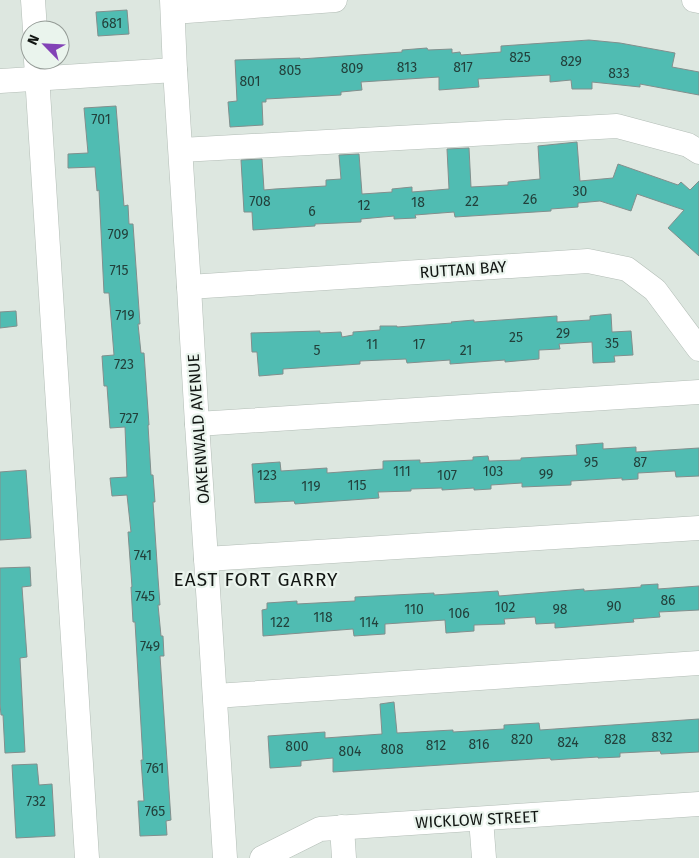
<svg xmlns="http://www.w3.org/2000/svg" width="699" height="858" font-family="'Fira Sans',sans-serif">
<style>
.building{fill:#50bcb2;stroke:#828f8d}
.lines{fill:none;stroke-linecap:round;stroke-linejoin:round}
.minor-casing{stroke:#b3bdb6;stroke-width:25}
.minor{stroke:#fff;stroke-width:24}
.labels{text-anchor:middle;stroke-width:4.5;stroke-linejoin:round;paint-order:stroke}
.number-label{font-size:14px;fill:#22403b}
.street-label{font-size:16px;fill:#121613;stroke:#eaf4ed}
.quarter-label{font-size:19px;letter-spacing:1px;fill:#121613;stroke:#eaf4ed}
</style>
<rect width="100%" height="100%" fill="#dde7e0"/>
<!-- building -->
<g class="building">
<path d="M127,10l2,24 -31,2 -2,-24z"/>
<path d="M589,40l31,3 55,10 -3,14 27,5v23l-59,-11v3l-48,-5v7h-20l-1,-9 -21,2v-7l-72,4 1,8 -40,3v-13l-78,5 1,8 -21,2v3l-75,4v3h-4l1,23 -33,2 -2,-25 9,-1 -2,-41 65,-2v1l102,-7v-2l25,-2 1,2 24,-1v4l8,-1 1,3 40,-3v-6z"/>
<path d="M116,106l8,100 4,-1 1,19h4l7,100h-2l3,29h3l5,72h-1l3,50h2l2,27h-2l5,76 2,27h-2l3,31h2l1,20h-4l11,164 -5,1 1,14 -27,1 -2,-35h6l-3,-41h2l-8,-138h-2l-2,-35h1l-4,-55h3l-4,-37 -15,1 -2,-18 17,-1 -2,-50 -15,1 -3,-42h-3l-2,-30 12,-1 -5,-62h-5l-5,-103 -2,1 -2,-24 -27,1v-14l20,-1 -4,-45z"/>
<path d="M577,142l3,39 33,-3 5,-14 60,21 3,-3 9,8 9,-9v75l-31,-28 16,-18 -47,-16 -6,17 -31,-10 -22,2v4l-27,2v2l-96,6 -1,-5 -39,3 1,3 -22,1v-3l-33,3v3l-46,2v2l-62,4 -1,-18h-8l-3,-52 21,-1 2,31 11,-1 51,-3v-6l15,-1 -2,-24 20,-1 3,40 30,-2v-3l20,-2v5l37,-3 -2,-40 22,-1 2,39 37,-2v-3l32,-3 -2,-33z"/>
<path d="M16,311l1,15 -17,2v-16z"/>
<path d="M611,314l1,18 19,-1 2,24 -19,1 1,6 -22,1 -1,-21 -33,2 1,5 -21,1v9l-34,3v-2l-55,4v-4l-43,3 -1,-4 -46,2v3l-77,5v5l-24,2 -2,-24h-5l-1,-19 69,-2v2l21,-1 1,5 11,-2v-3l27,-2v-4h17v1l55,-4 -1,-1 23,-2v2l83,-6v6l33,-2v-4z"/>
<path d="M603,443v6l33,-2v5l63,-4v28l-23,1 -1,-6 -37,2v6l-16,1v-2l-51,3v4l-49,2v-4l-31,2v4l-17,1v-2l-32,2v-2l-31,1v2l-33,1 1,6 -84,6 -1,-3 -39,2 -3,-39 28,-2 1,9 46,-3v5l56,-4v-8l37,-1v3l53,-3v-3l15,-1 1,5 32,-1v-2l56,-3 -1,-10z"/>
<path d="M26,470l5,68 -31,2v-68z"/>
<path d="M30,567l1,19 -9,1 5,70 -7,1 5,94 -20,1 -2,-38h-2l-1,-11v-136z"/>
<path d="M658,584v5l41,-3v24l-40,2 1,5 -27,2 1,3 -79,6v-5l-19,1 -1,-7 -31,2 1,5 -31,1v6l-28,2 -1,-13 -60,4v10l-31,2 -1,-7 -90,7 -1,-26 5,-1v-6l30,-2v3l58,-3v-4l79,-4v2l64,-4 1,5 85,-7v2l57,-4v-2z"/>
<path d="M394,702l3,31 56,-3v2l51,-3v-4l35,-2 1,7 159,-11v33l-38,2 -1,-3 -40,2v4l-22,1v-1l-47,3 -1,-2 -217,14v-14l-32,3v5l-31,2 -2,-32 57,-4v6l57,-4 -2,-30z"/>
<path d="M37,764l2,21 13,-1 3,52 -39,2 -4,-73z"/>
</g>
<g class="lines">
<!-- minor casing -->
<g class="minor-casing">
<g id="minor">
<path d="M33,0l2,30"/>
<path d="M172,0l3,70 14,217 8,137 9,135 19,299"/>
<path d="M694,0l5,1"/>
<path d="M173,12l162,-12"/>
<path d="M36,60l51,798"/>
<path d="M0,81l175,-11"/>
<path d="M181,150l436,-24 71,19 11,7"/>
<path d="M189,287l399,-26 39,8 28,21 44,59"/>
<path d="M197,424l502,-32"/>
<path d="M206,559l493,-31"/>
<path d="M215,696l484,-33"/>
<path d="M481,819l3,39"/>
<path d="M342,827l2,31"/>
<path d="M262,858l58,-29 379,-25"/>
</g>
</g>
<!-- minor -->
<use href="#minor" class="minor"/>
</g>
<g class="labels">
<!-- number labels -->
<g class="number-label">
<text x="112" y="28">681</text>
<text x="520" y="62">825</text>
<text x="571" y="66">829</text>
<text x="407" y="72">813</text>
<text x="463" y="72">817</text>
<text x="352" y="73">809</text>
<text x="290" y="75">805</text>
<text x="619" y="78">833</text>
<text x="250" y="86">801</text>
<text x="101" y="124">701</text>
<text x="580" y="196">30</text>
<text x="530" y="204">26</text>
<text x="260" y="206">708</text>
<text x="472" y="206">22</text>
<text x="418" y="207">18</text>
<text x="364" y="210">12</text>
<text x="312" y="216">6</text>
<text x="118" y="239">709</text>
<text x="119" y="275">715</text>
<text x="125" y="320">719</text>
<text x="563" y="338">29</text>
<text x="516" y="342">25</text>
<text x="612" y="348">35</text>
<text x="372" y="349">11</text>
<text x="419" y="349">17</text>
<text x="317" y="355">5</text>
<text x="466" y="355">21</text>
<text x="124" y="369">723</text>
<text x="129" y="423">727</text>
<text x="591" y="467">95</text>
<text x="640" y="467">87</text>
<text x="402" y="476">111</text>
<text x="493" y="476">103</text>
<text x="546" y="479">99</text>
<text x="267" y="480">123</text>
<text x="447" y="480">107</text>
<text x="357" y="490">115</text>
<text x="311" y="491">119</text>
<text x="143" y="560">741</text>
<text x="145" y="601">745</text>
<text x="668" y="605">86</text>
<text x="614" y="611">90</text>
<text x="505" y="612">102</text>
<text x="414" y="614">110</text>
<text x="560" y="614">98</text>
<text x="459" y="618">106</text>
<text x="323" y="622">118</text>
<text x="280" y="627">122</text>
<text x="369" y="627">114</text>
<text x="150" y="651">749</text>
<text x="662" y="742">832</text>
<text x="522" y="744">820</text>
<text x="615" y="744">828</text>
<text x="568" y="747">824</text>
<text x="479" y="749">816</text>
<text x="436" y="750">812</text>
<text x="297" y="751">800</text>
<text x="392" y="754">808</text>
<text x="350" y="756">804</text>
<text x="155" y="773">761</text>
<text x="36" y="806">732</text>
<text x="155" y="816">765</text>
</g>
<!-- street labels -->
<g class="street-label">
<text transform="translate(463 269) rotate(-4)" y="6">RUTTAN BAY</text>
<text transform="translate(198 429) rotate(-94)" y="6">OAKENWALD AVENUE</text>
<text transform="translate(477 819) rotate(-3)" y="6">WICKLOW STREET</text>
</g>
<!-- quarter labels -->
<g class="quarter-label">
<text x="256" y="586">EAST FORT GARRY</text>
</g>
</g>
<!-- north arrow -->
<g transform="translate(45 45) rotate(294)"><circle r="24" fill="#eaf4ed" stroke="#949b96"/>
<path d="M0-4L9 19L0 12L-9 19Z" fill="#8242b6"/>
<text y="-8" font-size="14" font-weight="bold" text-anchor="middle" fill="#121613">N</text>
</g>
</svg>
